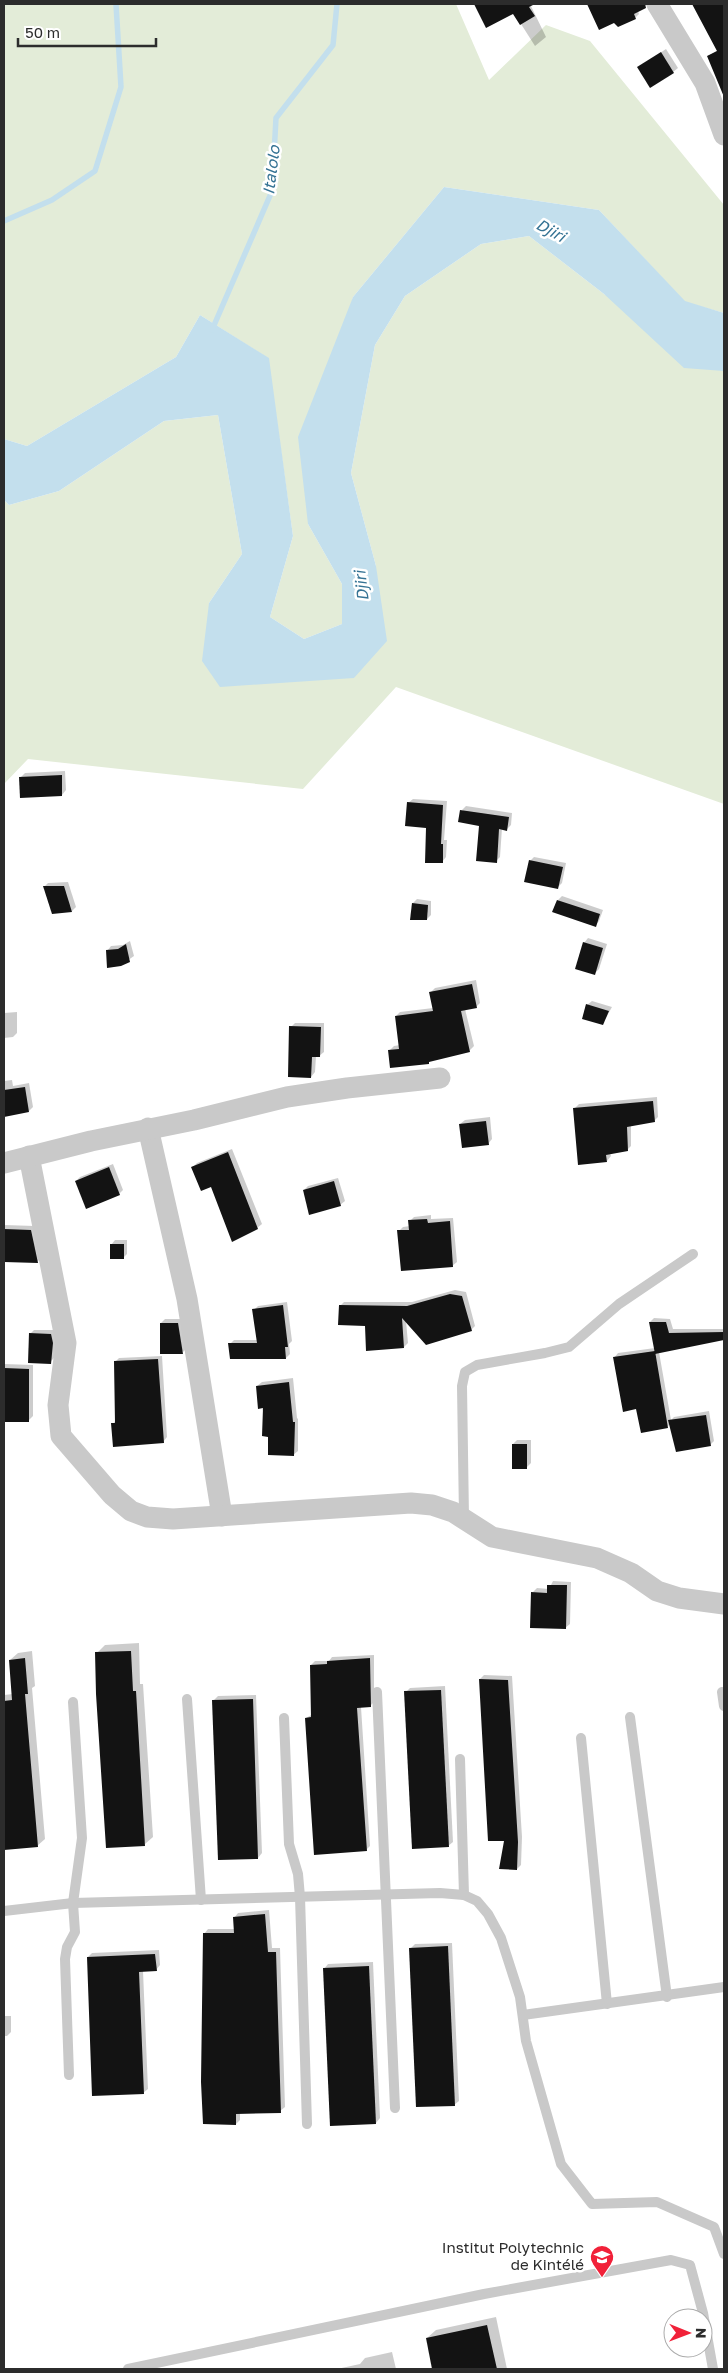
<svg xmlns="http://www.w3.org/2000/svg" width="728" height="2373" font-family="'Golos Text',sans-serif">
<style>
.green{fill:#e3ecd8}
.water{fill:#c3dfed}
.shadow{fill:#0003}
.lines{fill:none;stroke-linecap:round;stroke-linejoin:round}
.stream{stroke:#c3dfed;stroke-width:5.5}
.building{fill:#131313}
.service{stroke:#c9c9c9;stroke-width:10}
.minor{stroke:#c9c9c9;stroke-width:21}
.labels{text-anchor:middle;stroke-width:5;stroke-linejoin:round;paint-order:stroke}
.poi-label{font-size:15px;fill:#2c2c2c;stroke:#fff;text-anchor:end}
.water-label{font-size:16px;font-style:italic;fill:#357394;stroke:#fff}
</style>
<rect width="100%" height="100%" fill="#fff"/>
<!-- green -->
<g class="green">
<path d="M4,4h452l33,76 57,-55 44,16 134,164v108l-39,-11 -86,-92 -155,-23 -91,110 -45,227 34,60v40l-38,15 -34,-22 23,-81 -25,-178 -68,-43 -24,42 -149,89 -23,-7z"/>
<path d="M529,236l75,58 120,77v433l-328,-117 -93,102 -275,-30 -24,25v-284l5,5 50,-14 105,-70 54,-6 24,139 -33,49 145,75 22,-112 -25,-93 24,-128 30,-49 76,-52z"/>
</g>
<!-- water -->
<path class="water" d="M444,187l155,23 86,91 39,12v58l-40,-3 -80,-74 -75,-58 -48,8 -76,52 -30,49 -24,128 25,93 11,75 -33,37 -134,9 -18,-26 7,-58 33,-49 -24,-139 -54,6 -105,70 -50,14 -5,-5v-61l23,7 149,-89 24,-42 69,43 24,178 -23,81 34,22 38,-15v-40l-34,-60 -10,-87 55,-140z"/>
<!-- shadow -->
<g class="shadow">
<path d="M476,4h54l16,33 -11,9 -21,-33 -27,13z"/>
<path d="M589,4h60l-11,7 1,3 -4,4 -21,3 -15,7z"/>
<path d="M697,4h27l-1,88 -15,-36 10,-6 -24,-44z"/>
<path d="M666,49l12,19 -5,4 -34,-5z"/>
<path d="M65,771l1,19 -4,5 -42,-17 5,-5z"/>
<path d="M413,799l34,2 -3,39h3l-1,17 -4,5 -15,-35 -19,-24z"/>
<path d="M466,806l46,7 -1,12 -4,4 -5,-1 -2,29 -4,4 -16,-36 -18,-15z"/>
<path d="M534,857l32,6 -4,20 -4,4 -28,-26z"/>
<path d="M68,882l8,25 -4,4 -28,-24 4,-4z"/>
<path d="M562,896l41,14 -4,11 -4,5 -37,-26z"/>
<path d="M417,899l14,2v14l-4,4h-15l1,-16z"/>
<path d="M588,938l19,6 -8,25 -4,4 -11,-30z"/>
<path d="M130,941l4,15 -13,9 -14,-14 4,-5 12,-1z"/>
<path d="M476,980l4,23 -4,4 -11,2 9,37 -5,5 -38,9 -3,3 -38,-13 4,-4 6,-1 -4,-29 4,-4 33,-4 -2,-16 4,-4z"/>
<path d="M592,1001l20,6 -9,16 -16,-18z"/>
<path d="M17,1012v21l-4,4 -9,1v-25z"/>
<path d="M295,1023h29v29l-5,4h-3l-1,16 -4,5 -20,-50z"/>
<path d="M12,1080l1,6 16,-3 4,24 -4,4 -25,5v-35z"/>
<path d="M657,1097l1,20 -4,4 -23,4v21l-4,4 -17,3 1,3 -4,5 -32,-53 4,-4z"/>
<path d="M490,1117l2,22 -4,5 -28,-20 5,-4z"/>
<path d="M232,1149l30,75 -5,4 -64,-61 4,-4z"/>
<path d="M113,1164l10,26 -4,4 -43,-13 4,-4z"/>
<path d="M338,1178l7,23 -5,4 -36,-15 4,-4z"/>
<path d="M431,1215v4l22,-1 4,44 -5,4 -53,-35 4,-4 7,-1v-5l4,-4z"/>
<path d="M4,1225l31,1 6,32 -4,4 -33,-1z"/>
<path d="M115,1240h12v14l-4,4 -12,-13z"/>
<path d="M455,1290l11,2 9,34 -4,4 -65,-9 2,22 -4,4 -64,-41 4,-4h68z"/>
<path d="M287,1302l5,39 -3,3 1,10 -4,4h-55l-1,-14 4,-4h24l-4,-30 4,-4z"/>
<path d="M654,1318l16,1 3,10h51v10l-65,13 12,68 3,-3 35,-6 5,30 -4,4 -40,-21 -3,3 -30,-19 -23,-50 4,-5 37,-5 -5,-26z"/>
<path d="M165,1319h17l5,29 -4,4 -22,-29z"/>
<path d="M34,1330h21l2,9 -3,19 -4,4 -20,-28z"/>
<path d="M162,1356l5,81 -4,5 -50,-18 3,-4 -1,-58 4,-4z"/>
<path d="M4,1364l29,1v51l-4,4h-25z"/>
<path d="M293,1378l4,40 1,1v32l-5,4 -24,-19 -12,-50 5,-4z"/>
<path d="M517,1440h14v23l-4,4 -14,-23z"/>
<path d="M553,1581l18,1 -1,42 -5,4 -32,-36 4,-4 12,1z"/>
<path d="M139,1643l1,41h3l10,153 -8,7 -48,-191 8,-8z"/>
<path d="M32,1651l3,35 -3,2 13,151 -8,7 -33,3v-154l9,-1 -3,-34 8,-7z"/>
<path d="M374,1655v47l-4,4 -9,1 9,139 -4,4 -60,-132 7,-4 -2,-49 4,-4h14l3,-4z"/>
<path d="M484,1675l28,1 10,161 -1,28 -4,4 -12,-29 -25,-161z"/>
<path d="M445,1686l8,156 -5,4 -42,-154 4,-4z"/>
<path d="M256,1695l6,158 -4,5 -45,-157 5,-5z"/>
<path d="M269,1910l3,38h8l5,159 -5,4 -40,2v7l-4,4 -32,-190 4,-5h27l-1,-11 4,-5z"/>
<path d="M452,1943l7,158 -5,4 -43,-157 4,-4z"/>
<path d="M159,1950l1,15 -4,5 -13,1 5,118 -5,4 -55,-136 4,-4z"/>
<path d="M373,1962l7,156 -4,5 -52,-154 4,-5z"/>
<path d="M4,2016h7v16l-4,4h-3z"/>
<path d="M496,2317l11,52h-73l-7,-31 9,-8z"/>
<path d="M392,2352l4,17h-59l23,-5 5,-6z"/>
</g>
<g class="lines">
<!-- stream -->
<g class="stream">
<path d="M4,221l48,-21 43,-29 26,-84 -5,-83"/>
<path d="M212,330l60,-139 4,-73 57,-73 4,-41"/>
</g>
</g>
<!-- building -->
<g class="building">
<path d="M474,4h61l-6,3 6,9 -15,9 -7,-11 -27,14z"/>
<path d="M587,4h58l1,4 -12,6 2,5 -18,8 -4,-4 -15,7z"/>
<path d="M692,4h32v93l-17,-41 10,-5z"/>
<path d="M661,52l13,21 -24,15 -13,-21z"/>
<path d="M62,775v21l-42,2 -1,-21z"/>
<path d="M407,802l36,3 -2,39h2v19h-18l1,-35 -21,-2z"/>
<path d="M460,810l49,7 -2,14 -8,-2 -2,34 -21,-2 3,-35 -21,-4z"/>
<path d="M529,860l34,7 -5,22 -34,-7z"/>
<path d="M43,886h21l8,26 -20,2z"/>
<path d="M557,900l43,14 -4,13 -44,-15z"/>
<path d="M412,903l16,2 -1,15h-17z"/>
<path d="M583,942l20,6 -8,27 -20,-6z"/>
<path d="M126,944l4,18 -9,4 -14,2 -1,-18 12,-1z"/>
<path d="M472,984l5,24 -16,3 9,41 -41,10v2l-39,4 -2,-18 11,-1 -4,-33 38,-5 -4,-19z"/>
<path d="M586,1004l23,7 -6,14 -21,-6z"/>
<path d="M289,1026l32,1 -1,30h-8l-1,21 -23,-1z"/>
<path d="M25,1087l4,25 -25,5v-27z"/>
<path d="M653,1101l2,21 -28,5 1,24 -22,4 1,7 -29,3 -5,-57z"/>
<path d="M486,1121l3,24 -27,3 -3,-24z"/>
<path d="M228,1152l30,77 -26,13 -21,-55 -10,4 -10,-24z"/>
<path d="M109,1167l11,28 -34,14 -11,-28z"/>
<path d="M334,1181l7,25 -32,9 -6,-25z"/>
<path d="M427,1219l1,4 22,-2 3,46 -52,4 -4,-41h12l-1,-10z"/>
<path d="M4,1229l27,1 7,33 -34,-1z"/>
<rect x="110" y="1244" width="14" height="15"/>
<path d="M450,1294l12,2 10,35 -46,14 -24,-27 2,30 -38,3 -1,-25 -27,-1 1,-20 68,1z"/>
<path d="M283,1305l5,42h-3l1,12h-56l-2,-16h29l-5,-34z"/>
<path d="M649,1322h17l3,11 55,-1v8l-69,14z"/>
<path d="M160,1323h18l5,31h-23z"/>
<path d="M29,1333l22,1 2,9 -2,21 -23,-1z"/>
<path d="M655,1351l13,77 -27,5 -5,-24 -13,3 -10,-55z"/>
<path d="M158,1359l6,84 -51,4 -2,-24h4l-1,-62z"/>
<path d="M4,1368l25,1v53h-25z"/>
<path d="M289,1382l4,40h2l-1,34 -26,-1v-18l-6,-1 1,-28 -5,1 -2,-23z"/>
<path d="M706,1415l5,31 -35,6 -8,-32z"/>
<rect x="512" y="1444" width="15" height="25"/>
<path d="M547,1585h20l-1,44 -36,-1 1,-36 16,1z"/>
<path d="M131,1651l2,40h3l9,155 -39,2 -10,-154 -1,-42z"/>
<path d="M25,1658l3,36h-3l13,153 -34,3v-149l8,-1 -3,-40z"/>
<path d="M370,1658l1,49 -14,1 10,143 -53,4 -9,-137 6,-1 -1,-52 17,-1v-3z"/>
<path d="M479,1679l29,1 10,162 -1,28 -18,-1 5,-28h-16z"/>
<path d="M441,1690l8,157 -37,2 -8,-158z"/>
<path d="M253,1699l5,160 -40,1 -6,-160z"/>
<path d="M265,1914l3,38h8l5,161 -45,1v11l-33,-1 -2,-42 2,-149h31l-1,-16z"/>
<path d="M448,1946l7,160 -39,1 -7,-159z"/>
<path d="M155,1954l2,17 -18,1 5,122 -52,2 -5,-139z"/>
<path d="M369,1966l7,158 -46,2 -7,-158z"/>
<path d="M487,2325l10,44h-65l-6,-31z"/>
</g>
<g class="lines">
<!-- service -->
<g class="service">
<path d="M464,1518l-2,-132 3,-14 12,-7 68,-12 24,-6 50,-43 74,-50"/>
<path d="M377,1692l18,416"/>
<path d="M722,1692l2,14"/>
<path d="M187,1699l14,201"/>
<path d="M630,1717l37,280"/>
<path d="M284,1718l5,126 9,30 2,23 7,227"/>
<path d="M581,1738l26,266"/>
<path d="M460,1759l4,136"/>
<path d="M4,1911l69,-8 367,-10 24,2 13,6 11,13 13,24 19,59 6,44 35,123 31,40 65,-2 57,25 10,27"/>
<path d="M523,2015l201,-28"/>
<path d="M69,2075l-4,-116 2,-12 8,-15 -2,-29 9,-65 -9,-136"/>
<path d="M128,2369l356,-75 187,-34 19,5 13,48 10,56"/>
</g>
<!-- minor -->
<g class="minor">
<path d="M657,4l48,79 19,52"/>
<path d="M148,1128l39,171 35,217"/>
<path d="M29,1156l37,187 -8,62 3,31 51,59 19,16 16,6 26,2 238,-16 21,2 21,7 39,25 105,21 34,15 26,18 22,7 45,6"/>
<path d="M4,1163l87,-22 103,-21 93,-23 60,-9 93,-10"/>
</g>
</g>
<!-- icons -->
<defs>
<g id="university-pin" transform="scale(1.25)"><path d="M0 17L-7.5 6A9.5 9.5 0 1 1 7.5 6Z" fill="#f12139" stroke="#fff"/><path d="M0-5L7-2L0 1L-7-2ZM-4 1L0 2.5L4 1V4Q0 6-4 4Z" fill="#fff"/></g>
</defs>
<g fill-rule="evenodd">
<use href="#university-pin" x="602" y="2257"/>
</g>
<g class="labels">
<!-- poi labels -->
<g class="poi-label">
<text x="584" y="2253">Institut Polytechnic<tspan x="584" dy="17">de Kintélé</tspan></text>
</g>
<!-- water labels -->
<g class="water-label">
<text transform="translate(271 170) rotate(-83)" y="6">Italolo</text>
<text transform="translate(551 230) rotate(29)" y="6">Djiri</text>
<text transform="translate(361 586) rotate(-97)" y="6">Djiri</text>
</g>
</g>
<!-- border -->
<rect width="728" height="2373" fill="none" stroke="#2c2c2c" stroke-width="10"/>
<!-- north arrow -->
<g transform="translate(688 2333) rotate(91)"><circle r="24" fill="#ffffff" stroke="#ababab"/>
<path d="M0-4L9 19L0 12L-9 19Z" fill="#f12139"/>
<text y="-8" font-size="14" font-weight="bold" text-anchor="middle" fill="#2c2c2c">N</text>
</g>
<!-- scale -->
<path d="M18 38v8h138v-8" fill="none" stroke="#2c2c2c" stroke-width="2.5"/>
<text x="25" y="38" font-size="15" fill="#2c2c2c" stroke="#ffffff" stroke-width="4" paint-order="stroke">50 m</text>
</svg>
